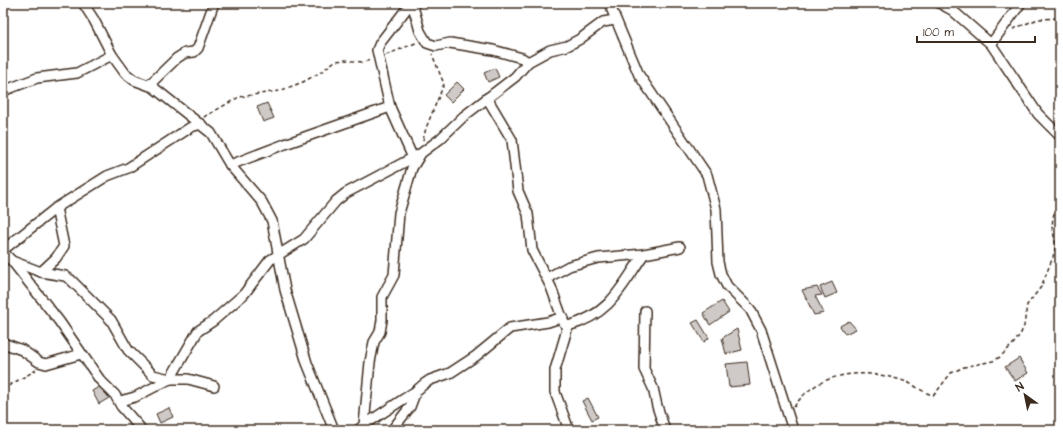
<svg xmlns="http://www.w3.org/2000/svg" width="1063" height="433" font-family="'Architects Daughter',sans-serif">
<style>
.building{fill:#cfcac7;stroke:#3b2a1e}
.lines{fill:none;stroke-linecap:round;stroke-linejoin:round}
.street-casing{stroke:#3b2a1e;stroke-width:12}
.path{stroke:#3b2a1e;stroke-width:1.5;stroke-dasharray:4 3;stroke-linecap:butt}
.street{stroke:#fff;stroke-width:9}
</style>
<rect width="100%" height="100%" fill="#fff"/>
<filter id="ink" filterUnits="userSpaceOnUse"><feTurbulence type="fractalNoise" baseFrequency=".025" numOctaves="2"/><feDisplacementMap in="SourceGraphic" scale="8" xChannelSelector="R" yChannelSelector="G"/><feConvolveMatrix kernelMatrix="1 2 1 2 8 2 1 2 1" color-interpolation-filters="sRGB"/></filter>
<g filter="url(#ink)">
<!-- building -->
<g class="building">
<path d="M495,68l4,9 -11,5 -4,-9z"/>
<path d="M457,82l7,7 -13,13 -7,-7z"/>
<path d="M267,103l7,15 -11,4 -6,-15z"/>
<path d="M832,282l5,11 -12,5 -5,-11z"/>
<path d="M817,287l5,8 -7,1 9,17 -10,2 -12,-25z"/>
<path d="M722,301l7,11 -19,13 -7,-12z"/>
<path d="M698,320l11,18 -5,4 -12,-19z"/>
<path d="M849,321l7,8 -11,5 -5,-8z"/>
<path d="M737,329l5,21 -16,4 -4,-16z"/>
<path d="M1019,358l9,15 -13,8 -10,-14z"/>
<path d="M747,362l3,23 -21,2 -3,-23z"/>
<path d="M102,385l7,13 -10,6 -7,-13z"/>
<path d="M588,398l10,19 -6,3 -10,-19z"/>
<path d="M169,408l4,9 -13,6 -4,-9z"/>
</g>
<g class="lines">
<!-- street casing -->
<g class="street-casing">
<g id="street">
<path d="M83,3l11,17 18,35 13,18 9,7 19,7 58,46 19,32 32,37 10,19 13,69 22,73 27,67"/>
<path d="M411,3l-31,40 -3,7 13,57 23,51"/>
<path d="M412,3l8,28 7,12 9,3 14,-3 43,7 29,8 6,4"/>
<path d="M609,3l30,72 68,100 9,34 2,53 3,12 6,12 23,23 11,21 32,100"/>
<path d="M939,3l13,7 39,34 47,70 22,22"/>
<path d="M991,44l30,-41"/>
<path d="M149,85l28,-27 8,-5 9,-1 4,-4 16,-45"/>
<path d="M3,91l34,-13 40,-5 35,-18"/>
<path d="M487,98l25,42 6,51 10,23 4,36 19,37 13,36 4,3c43,-12 53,-39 76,-72"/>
<path d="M230,165l55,-21 105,-37"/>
<path d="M3,250l53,-42 51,-32 21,-8 63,-41 10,-3"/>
<path d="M3,252l9,9 47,60 41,59 15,15 6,11 21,24"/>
<path d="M12,261l29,11 24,4 6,4 40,40 17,30 25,25 17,4h18l26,7"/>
<path d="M41,272l15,-14 8,-12 -8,-38"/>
<path d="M547,278l22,-12 29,-8 46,-4 36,-7"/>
<path d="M645,311l-1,58 9,19 4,18 8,24"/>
<path d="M568,326l-13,44v22l14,38"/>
<path d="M3,343l19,7 17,12 7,2 35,-10"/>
<path d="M120,401l15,-4 35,-18 28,-48 15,-10 31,-27 26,-34 34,-21 32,-38 10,-8 74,-39 20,-15 24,-23 51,-39 13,-15 22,-12 17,-4 13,-7 23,-17 12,-2"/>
<path d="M364,425l52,-34"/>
<path d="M358,430l6,-5 6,-63 4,-20 6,-10 2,-12v-23l12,-22 5,-62 13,-45 8,-13"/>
<path d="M392,430l18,-23 6,-16 8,-7 6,-4 20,-7 26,-17 34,-28 38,-6 15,-5"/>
</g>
</g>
<!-- path -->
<g class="path">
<path d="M1013,29l25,-10 22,-1"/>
<path d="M386,55l32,-13"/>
<path d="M204,117l35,-20 40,-6 24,-9 18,-10 14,-11 10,-1 18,2 8,-2"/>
<path d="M423,140l3,-12 18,-44 -12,-30"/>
<path d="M1060,150l-2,19 2,20"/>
<path d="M3,389l33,-19"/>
<path d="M794,407c24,-37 71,-39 110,-26 10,3 20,13 30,14l17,-22 13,-6 29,-6 7,-4 14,-14 7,-10 3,-7 3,-21 14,-18 12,-30 3,-12 -4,-18 1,-10 7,-21"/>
<path d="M800,427l6,3"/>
</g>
<!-- street -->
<use href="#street" class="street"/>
</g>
</g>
<!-- margin -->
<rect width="1063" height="433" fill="none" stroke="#fff" stroke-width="16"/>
<rect x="8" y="8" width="1047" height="417" fill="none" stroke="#3b2a1e" stroke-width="1.5" filter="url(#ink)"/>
<!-- north arrow -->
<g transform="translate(1025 395) rotate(327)" stroke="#ffffff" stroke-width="3" paint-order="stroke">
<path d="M0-3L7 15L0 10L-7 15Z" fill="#3b2a1e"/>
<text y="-6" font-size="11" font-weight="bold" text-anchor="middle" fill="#3b2a1e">N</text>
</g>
<!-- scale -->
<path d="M917 36v6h118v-6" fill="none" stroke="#3b2a1e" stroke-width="2"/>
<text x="923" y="36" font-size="12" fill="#3b2a1e" stroke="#ffffff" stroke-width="3" paint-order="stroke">100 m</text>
</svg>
